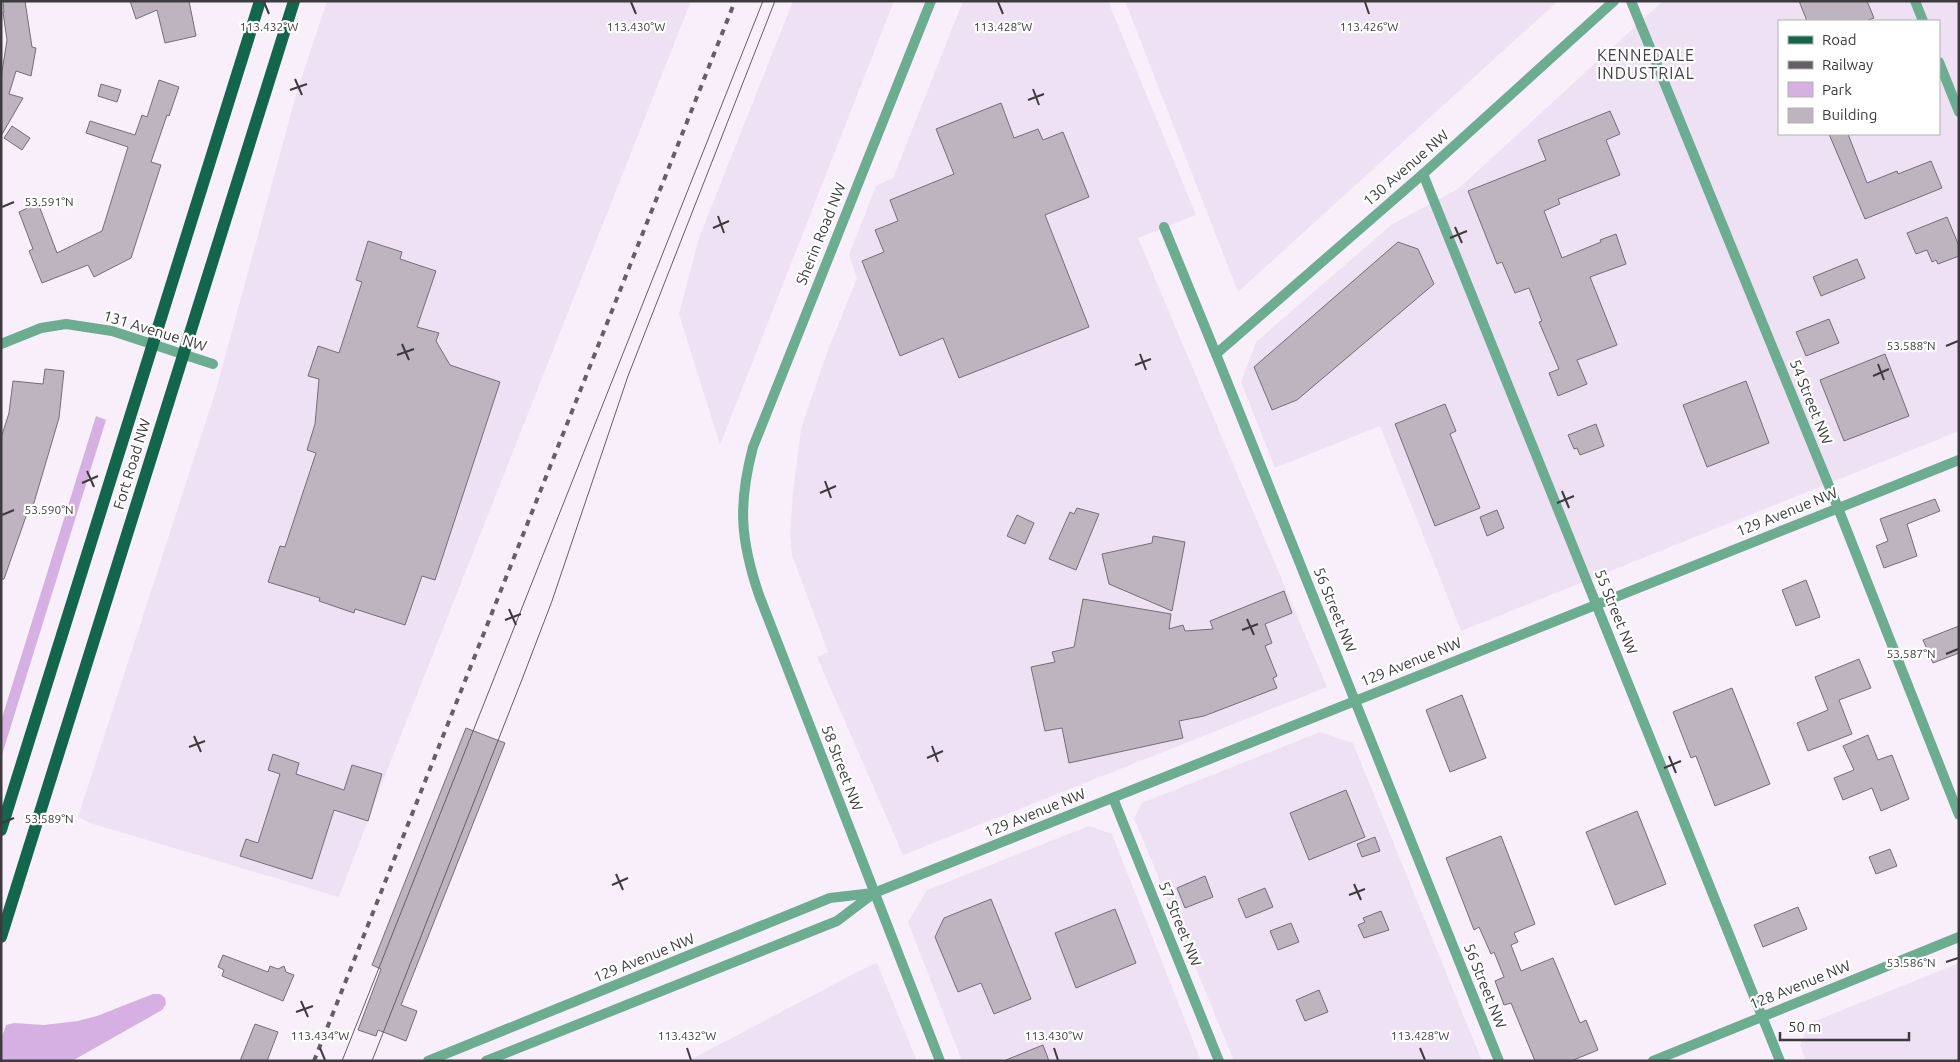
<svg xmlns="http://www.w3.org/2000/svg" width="1960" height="1062" font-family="Ubuntu,sans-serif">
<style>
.built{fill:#efe1f4;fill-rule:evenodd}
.green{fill:#d6b0e2}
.building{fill:#bdb4c0;stroke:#756d78}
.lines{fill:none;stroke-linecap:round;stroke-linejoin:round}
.minor{stroke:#6cac91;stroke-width:10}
.tertiary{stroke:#6cac91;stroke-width:10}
.primary{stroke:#13664b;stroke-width:12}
.tram{stroke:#635f64;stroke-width:1}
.rail{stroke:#635f64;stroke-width:4;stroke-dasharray:6 6;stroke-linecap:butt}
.ticks{fill:none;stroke:#3e3b3f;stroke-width:2}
.labels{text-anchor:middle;stroke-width:4.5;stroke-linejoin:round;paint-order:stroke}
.street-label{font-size:15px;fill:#3e3b3f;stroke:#fff}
.neighbourhood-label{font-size:16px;letter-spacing:1px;fill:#453d47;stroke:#fff}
.ticks-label{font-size:12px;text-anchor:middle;fill:#3e3b3f;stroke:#fff;stroke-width:4.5;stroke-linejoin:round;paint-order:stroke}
</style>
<rect width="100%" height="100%" fill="#f8effb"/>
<!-- built -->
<g class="built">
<path d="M327,1h364l-305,772 -47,124 -246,-73 -15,-7 138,-427 80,-295z"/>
<path d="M793,1h101l-174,444 -41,-131 20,-76z"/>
<path d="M963,1h145l88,214 -58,23 189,449 -424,168 -86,-198 11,-5 -36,-97 -2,-21 3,-42 8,-63 25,-74 31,-77 -8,-23 27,-69 17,-8z"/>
<path d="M1125,1h433l-320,291z"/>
<path d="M1663,1h296v430l-498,200 -81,-205 -105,42 -34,-86 15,-40 135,-117 67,-36zM1779,21h160v113h-160z"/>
<path d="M1320,732l33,11 129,318h-248l-100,-243 8,-15z"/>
<path d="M1089,826l23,8 89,227h-239l-54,-139 19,-32z"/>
<path d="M877,963l40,98h-229l175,-92z"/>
<path d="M1959,963v98h-153l-6,-16 10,-22z"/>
</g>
<!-- green -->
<g class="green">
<path d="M96,416l10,4 -105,338v-37z"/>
<path d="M153,994h7l5,4 1,6 -4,6 -90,51h-71v-21l5,-15 8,-2 30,2 34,-4 19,-5z"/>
</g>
<!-- building -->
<g class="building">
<path d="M3,1h22l7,46 4,1 -5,28 -15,-5 -7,23 14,4 -22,38v-58l6,-38 -4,-28h1z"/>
<path d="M130,1h59l7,35 -31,7 -8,-33 -21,9z"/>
<path d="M1799,1h68l7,17 -8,3h-59z"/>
<path d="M159,80l20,7 -10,29 -2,-1 -16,47 10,3 -30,93 -37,19 -6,-12 -46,18 -13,-32 4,-2 -14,-37 19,-9 19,50 45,-22 26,-84 -42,-14 4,-12 45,14 7,-20 5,2z"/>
<path d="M101,84l20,6 -4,12 -19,-6z"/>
<path d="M1001,103l13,35 24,-9 5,11 20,-8 26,65 -44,18 44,112 -130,51 -16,-40 -43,18 -38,-95 22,-9 -9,-22 23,-9 -8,-21 64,-26 -18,-45z"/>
<path d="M1610,111l10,23 -14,6 14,35 -62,24 2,5 -16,7 18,47 39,-16 -1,-2 16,-6 10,30 -36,13 27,68 -40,15 10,24 -29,12 -9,-23 10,-4 -20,-47 3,-1 -13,-33 -14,5 -13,-31 -5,2 -29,-73 78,-31 -8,-20z"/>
<path d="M12,126l18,12 -8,12 -18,-12z"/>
<path d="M1829,134h19l19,49 30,-12 1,3 33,-13 11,27 -77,31z"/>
<path d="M1947,217l12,29v10l-21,8 -2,-4 -4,2 -5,-12 -11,4 -9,-21z"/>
<path d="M368,241l34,11 -2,7 36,12 -19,56 22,6 -3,8 14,24 50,17 -65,198 -13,-4 -17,49 -50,-16 -1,4 -35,-12 1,-3 -52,-16 12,-36 5,1 31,-94 -9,-3 8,-26 4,-45 -11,-3 10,-30 21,7 23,-71 -6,-2z"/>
<path d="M1398,242l20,7 16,35 -137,116 -25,10 -18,-43z"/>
<path d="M1857,259l8,19 -44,18 -8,-19z"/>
<path d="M1829,319l10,24 -33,13 -10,-24z"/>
<path d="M1885,354l24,62 -65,25 -24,-61z"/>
<path d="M45,369l19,2 -5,47 -26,88 -3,-1 -26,74h-3v-141l8,-25 4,-32 30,3z"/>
<path d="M1746,381l23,62 -62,24 -24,-62z"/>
<path d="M1445,404l11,27 -6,3 30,74 -45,18 -40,-102z"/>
<path d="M1596,424l8,22 -24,9 -3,-7 -3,1 -6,-14z"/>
<path d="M1935,499l5,12 -33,13 10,32 -33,12 -8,-22 12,-5 -8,-22z"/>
<path d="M1077,508l22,6 -23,56 -27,-11 21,-47 4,2z"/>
<path d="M1497,510l7,18 -17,8 -7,-19z"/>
<path d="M1017,515l17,8 -9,21 -18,-8z"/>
<path d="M1153,536l32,6 -13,69 -63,-27 -7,-30 50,-11z"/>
<path d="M1806,580l14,37 -24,9 -14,-36z"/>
<path d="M1284,591l8,22 -27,11 7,19 -7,3 12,30 -4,2 4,10 -73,28 -25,5 4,17 -114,25 -7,-35 -17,3 -14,-64 24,-5 -3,-10 22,-5 9,-48 88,15 -2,15 14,-4 2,6 28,-2 -3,-8z"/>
<path d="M1959,626v27l-26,10 -10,-23z"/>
<path d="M1859,659l12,29 -32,12 13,34 -44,17 -11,-28 31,-13 -13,-33z"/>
<path d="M1732,688l38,96 -55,22 -19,-50 -5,2 -18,-46z"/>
<path d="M1462,695l24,63 -36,14 -24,-62z"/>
<path d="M466,728l39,15 -104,262 16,6 -11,30 -28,-11 -2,6 -18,-6 23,-61 -9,-4z"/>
<path d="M1868,735l10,25 14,-5 17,44 -28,12 -9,-23 -29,12 -9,-22 20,-8 -11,-24z"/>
<path d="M273,754l26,9 -3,11 48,16 8,-25 30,9 -14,47 -34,-11 -22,69 -72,-23 6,-17 12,4 22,-69 -12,-4z"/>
<path d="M1346,790l19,47 -56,23 -19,-47z"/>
<path d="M1637,811l29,73 -51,21 -29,-73z"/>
<path d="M1501,836l34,88 -21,9 4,9 -7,3 10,26 32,-13 27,65 6,-3 12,30 -27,11h-36l-24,-58 -7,2 -9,-24 9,-4 -10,-25 -3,2 -12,-27 -5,3 -28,-72z"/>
<path d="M1375,837l5,14 -18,6 -5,-13z"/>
<path d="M1890,849l7,17 -21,8 -7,-17z"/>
<path d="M1205,876l8,21 -28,11 -8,-20z"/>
<path d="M1265,888l8,19 -27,11 -8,-19z"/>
<path d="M991,899l40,100 -37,15 -13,-31 -23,9 -23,-55 9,-19z"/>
<path d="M1798,907l9,22 -44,18 -9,-22z"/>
<path d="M1115,909l21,54 -60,25 -21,-55z"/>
<path d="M1381,911l8,19 -25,8 -6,-13 7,-3 -2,-4z"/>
<path d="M1291,923l8,19 -21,8 -8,-19z"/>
<path d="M223,955l45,17 2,-6 8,3 6,-3 2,6 8,3 -11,26 -61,-25 2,-6 -6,-3z"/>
<path d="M1319,990l9,22 -23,9 -9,-21z"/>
<path d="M255,1024l23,8 -11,29h-27z"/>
<path d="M1043,1045l6,16h-43v-1z"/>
</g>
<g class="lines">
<!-- minor -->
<g class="minor">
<path d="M931,1l-178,446c-15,57 -13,92 6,148l181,466"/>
<path d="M1631,1l207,507 121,307"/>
<path d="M1915,1l8,20"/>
<path d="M1939,62l20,50"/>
<path d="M1423,174l357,887"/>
<path d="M1164,227l52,127"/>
<path d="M1,344l40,-16 25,-4 46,7 101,33"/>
<path d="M1355,701l144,360"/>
<path d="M1113,798l106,263"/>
<path d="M1653,1061l306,-124"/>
</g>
<!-- tertiary -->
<g class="tertiary">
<path d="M1355,701l-139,-347 207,-180 191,-173"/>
<path d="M428,1061l402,-163 43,-5"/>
<path d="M486,1061l351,-140 37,-28 1085,-433"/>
</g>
<!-- primary -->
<g class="primary">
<path d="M1,830l259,-829"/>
<path d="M1,937l293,-936"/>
</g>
<!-- tram -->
<g class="tram">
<path d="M342,1061l421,-1060"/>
<path d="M372,1061l149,-379 31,-81 76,-225 147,-375"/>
</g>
<!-- rail -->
<path class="rail" d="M314,1061l421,-1060"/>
</g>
<!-- ticks -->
<path class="ticks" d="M264,2l5,12M631,2l5,12M998,2l5,12M1365,2l4,12M295,79l7,16M1033,89l6,16M290,90l17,-6M1028,100l16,-6M2,207l12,-5M718,216l6,17M1455,227l7,16M713,228l16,-7M1450,238l17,-7M402,344l7,16M1946,346l12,-5M1140,354l6,16M397,355l17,-6M1878,364l6,16M1135,365l16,-6M1873,376l16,-7M87,471l7,16M825,481l6,17M82,483l16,-7M1562,491l7,17M820,493l16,-7M1557,503l17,-7M2,515l12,-5M509,609l7,16M1247,619l7,16M505,620l16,-6M1242,630l16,-6M1946,654l12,-5M194,736l7,16M932,746l6,16M189,747l16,-6M1669,756l7,17M927,758l16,-7M1664,768l17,-7M2,823l12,-5M616,874l7,16M1354,884l7,16M612,885l16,-7M1349,895l16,-6M1946,962l12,-4M301,1001l7,16M296,1012l17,-6M320,1048l5,12M687,1048l4,12M1054,1048l4,12M1420,1048l5,12"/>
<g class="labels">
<!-- street labels -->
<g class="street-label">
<text transform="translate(1406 168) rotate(-41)" y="5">130 Avenue NW</text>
<text transform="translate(821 234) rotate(-68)" y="5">Sherin Road NW</text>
<text transform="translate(155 331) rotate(17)" y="5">131 Avenue NW</text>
<text transform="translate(1811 402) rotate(68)" y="5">54 Street NW</text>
<text transform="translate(132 464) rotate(-73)" y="5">Fort Road NW</text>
<text transform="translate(1787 512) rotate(-22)" y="5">129 Avenue NW</text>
<text transform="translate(1335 610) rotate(68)" y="5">56 Street NW</text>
<text transform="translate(1616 612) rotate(68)" y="5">55 Street NW</text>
<text transform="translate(1411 662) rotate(-22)" y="5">129 Avenue NW</text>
<text transform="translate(842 768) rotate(69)" y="5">58 Street NW</text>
<text transform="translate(1035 813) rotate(-22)" y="5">129 Avenue NW</text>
<text transform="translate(1180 924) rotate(68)" y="5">57 Street NW</text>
<text transform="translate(644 958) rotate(-22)" y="5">129 Avenue NW</text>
<text transform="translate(1800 985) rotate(-22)" y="5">128 Avenue NW</text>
<text transform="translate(1485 986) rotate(68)" y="5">56 Street NW</text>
</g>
<!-- neighbourhood labels -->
<g class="neighbourhood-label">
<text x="1646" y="61">KENNEDALE<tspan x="1646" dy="18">INDUSTRIAL</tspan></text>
</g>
</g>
<g class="ticks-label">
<text x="269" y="31">113.432°W</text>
<text x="636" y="31">113.430°W</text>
<text x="1369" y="31">113.426°W</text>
<text x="1003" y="31">113.428°W</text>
<text x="49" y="206">53.591°N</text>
<text x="1911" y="350">53.588°N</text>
<text x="49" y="514">53.590°N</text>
<text x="1911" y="658">53.587°N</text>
<text x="49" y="823">53.589°N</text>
<text x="1911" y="967">53.586°N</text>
<text x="320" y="1040">113.434°W</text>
<text x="687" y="1040">113.432°W</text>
<text x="1054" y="1040">113.430°W</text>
<text x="1420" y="1040">113.428°W</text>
</g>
<!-- border -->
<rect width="1960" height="1062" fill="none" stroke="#3e3b3f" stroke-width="5"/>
<!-- legend -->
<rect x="1778" y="20" width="162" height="115" fill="#ffffff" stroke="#b2b1b2"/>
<rect x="1788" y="36" width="25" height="8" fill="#13664b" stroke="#b2b1b2"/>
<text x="1822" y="45" font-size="15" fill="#3e3b3f">Road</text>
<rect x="1788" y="61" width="25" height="8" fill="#635f64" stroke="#b2b1b2"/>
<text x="1822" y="70" font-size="15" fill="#3e3b3f">Railway</text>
<rect x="1788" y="82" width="25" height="15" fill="#d6b0e2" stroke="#b2b1b2"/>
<text x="1822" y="95" font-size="15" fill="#3e3b3f">Park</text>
<rect x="1788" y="108" width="25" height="15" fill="#bdb4c0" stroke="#b2b1b2"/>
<text x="1822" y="120" font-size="15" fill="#3e3b3f">Building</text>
<!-- scale -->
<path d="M1780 1032v8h129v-8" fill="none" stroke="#3e3b3f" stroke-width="2.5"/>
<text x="1788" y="1032" font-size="15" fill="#3e3b3f" stroke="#ffffff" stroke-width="4" paint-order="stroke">50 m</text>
</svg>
